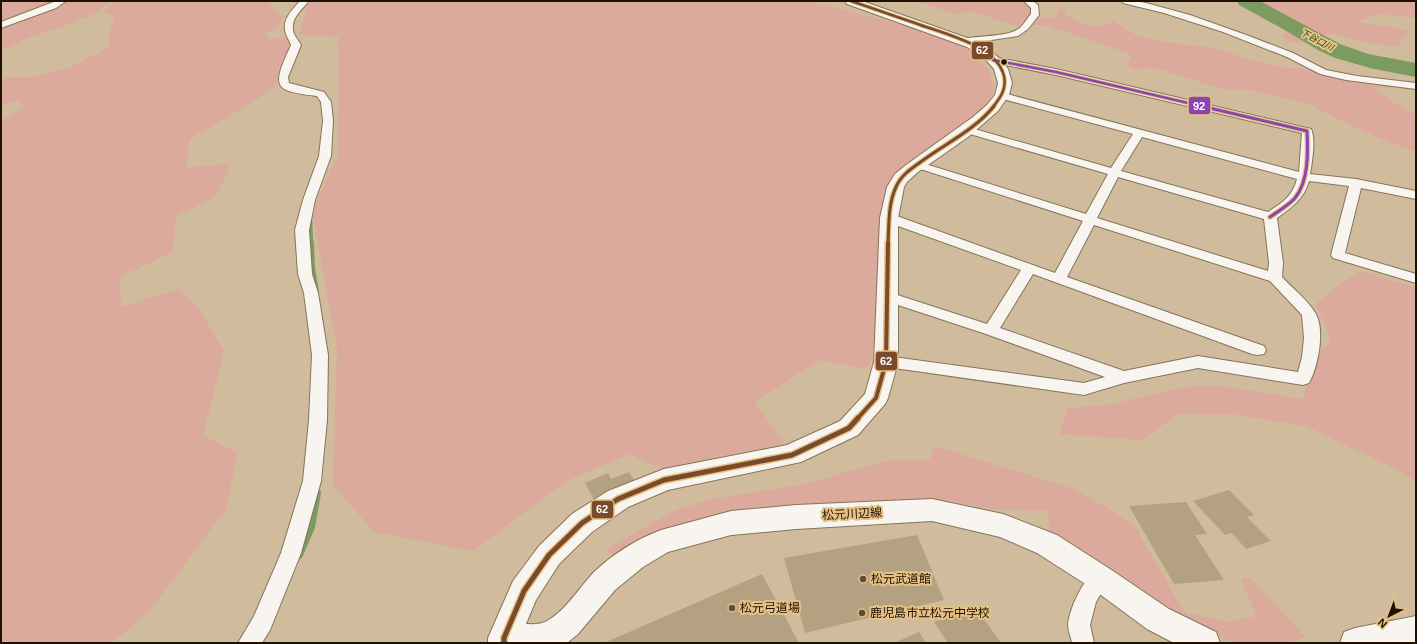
<svg xmlns="http://www.w3.org/2000/svg" width="1417" height="644" font-family="Helvetica,'Noto Sans JP',sans-serif">
<style>
.green{fill:#dcaa9c}
.lines{fill:none;stroke-linecap:round;stroke-linejoin:round}
.stream-far2{stroke:#7b9b60;stroke-width:4.5}
.stream-far1{stroke:#7b9b60;stroke-width:6}
.stream{stroke:#7b9b60;stroke-width:8}
.river{fill:#7b9b60;fill-rule:evenodd}
.building{fill:#b3a182}
.street-casing{stroke:#847559;stroke-width:2}
.secondary-casing{stroke:#847559;stroke-width:2}
.primary-casing{stroke:#847559;stroke-width:2}
.street{fill:#f8f5f0;fill-rule:evenodd}
.secondary{fill:#f8f5f0;fill-rule:evenodd}
.primary{fill:#f8f5f0;fill-rule:evenodd}
.bus-1-far1-casing{stroke:#e6c186;stroke-width:4.5}
.bus-1-casing{stroke:#e6c186;stroke-width:5.5}
.bus-2-far3-casing{stroke:#e6c186;stroke-width:4.5}
.bus-2-far2-casing{stroke:#e6c186;stroke-width:5.5}
.bus-2-far1-casing{stroke:#e6c186;stroke-width:7}
.bus-2-casing{stroke:#e6c186;stroke-width:8}
.bus-1-far1{stroke:#8e44ad;stroke-width:2.5}
.bus-1{stroke:#8e44ad;stroke-width:3}
.bus-2-far3{stroke:#7a4b2a;stroke-width:2.5}
.bus-2-far2{stroke:#7a4b2a;stroke-width:3}
.bus-2-far1{stroke:#7a4b2a;stroke-width:4}
.bus-2{stroke:#7a4b2a;stroke-width:5}
.bus-dot{fill:#1e1100;stroke:#e6c186;stroke-width:1.5}
.poi-dot{fill:#5c4d37;stroke:#e6c186;stroke-width:1.5}
.labels{text-anchor:middle;stroke-width:4;stroke-linejoin:round;paint-order:stroke}
.far-water-label{font-size:9px;font-style:italic;fill:#1b400f;stroke:#e6c186}
.near-street-label{font-size:12px;fill:#1e1100;stroke:#e6c186}
.near-poi-label{font-size:12px;fill:#1e1100;stroke:#e6c186;text-anchor:start}
.line-badge{stroke:#e6c186;stroke-width:1.5}
.badge-label{font-size:11px;text-anchor:middle;font-weight:bold;fill:#fff}
</style>
<rect width="100%" height="100%" fill="#d0bc9c"/>
<!-- green -->
<g class="green">
<path d="M1,1h52l-52,20z"/>
<path d="M69,1h42l-16,13 -34,13 -31,10 -29,14v-25l21,-6z"/>
<path d="M117,1h152l3,6 10,10 -3,10 -13,6 4,7 18,-5 3,13 -15,38 -38,25 -49,28 -2,28 44,-3 -15,33 -40,19 -3,36 -53,25 1,30 58,-18 18,17 27,45 -21,85 34,16 -10,56 -76,102 -39,33h-111v-522l25,-15 -9,-5 -16,5v-25l6,-4h25l39,-10 38,-20v-14l6,-18 -13,-2z"/>
<path d="M308,1h500l103,26h10l49,24 18,17 6,20 -6,16 -30,25 -65,46 -11,28v69l-10,83 -4,14 -48,-9 -65,42 32,46 -108,29 -50,-23 -64,28 -92,69 -99,-19 -41,-47 4,-136 -25,-137 25,-55 2,-74 -1,-46 -39,-2z"/>
<path d="M917,1h106l7,6v7c-5,4 -6,9 -11,13l-47,-16 -16,4z"/>
<path d="M1256,1h160v17l-38,-4 -21,8 52,8 -12,17c-14,-2 -27,-4 -40,-7 -7,-1 -15,-5 -22,-6 -21,-1 -30,18 -53,3l8,-7 -23,-23z"/>
<path d="M1059,7l7,5 -1,3c16,8 31,16 48,6l25,15 26,6 56,7 30,11 38,8h14l51,14 57,6 6,2 -45,-3 34,23 11,3v38l-22,-7 -49,-21 -38,-20 -63,-14h-21l-68,-21 -19,1 -12,-5 7,-4 -1,-6 -75,-26 -3,-3h-18l-1,-5 4,-3h22l-2,-3z"/>
<path d="M1361,271l55,17v192l-41,-21 -70,-33 -69,-11 -58,-1 -36,26 -83,-6 9,-26 40,-3 53,-13 34,-6 33,1 75,12 13,-45 14,-11 -4,-16 -11,-22 20,-18z"/>
<path d="M935,446l139,43 39,22 23,17 48,84 43,10 29,-6 -15,-37 9,-1 56,59 -18,6h-52l-50,-19 -137,-92 -1,-21 -59,-2 -60,-11 -80,7 -83,3 -52,9 -47,14 -55,24 -6,-6 70,-39 34,-11 90,-14 86,-24 43,-1z"/>
</g>
<g class="lines">
<!-- stream-far2 -->
<path class="stream-far2" d="M310,220l1,24"/>
<!-- stream-far1 -->
<path class="stream-far1" d="M311,243l1,25 4,24"/>
<!-- stream -->
<path class="stream" d="M299,555l12,-28 6,-34"/>
<!-- river -->
<path class="river" d="M1237,1h23l80,43 28,10 48,9v14l-42,-8 -39,-11 -17,-8 -35,-21 -44,-24z"/>
</g>
<!-- building -->
<g class="building">
<path d="M629,472l8,13 -41,19 -11,-21 23,-10 3,6z"/>
<path d="M1229,490l25,25 -7,2 24,24 -25,8 -14,-16 -7,2 -32,-34z"/>
<path d="M1186,502l21,32 -12,1 29,45 -50,4 -45,-78z"/>
<path d="M917,535l27,65 -139,33 -21,-75z"/>
<path d="M762,574l37,69h-195z"/>
<path d="M974,605l27,38h-53l-14,-21z"/>
<path d="M919,632l7,11h-32z"/>
</g>
<g class="lines">
<!-- street casing -->
<g class="street-casing">
<g id="street">
<path d="M56,1h10l-10,7 -55,20v-6z"/>
<path d="M300,1h9c-8,10 -20,18 -15,33 2,4 5,7 7,11l-13,32 1,6 35,9 7,10 2,19 -2,35 -16,44 -6,30 3,44 6,19 10,62 -1,65 -6,61 -20,72 -31,77 -8,13h-24l16,-27 27,-63 22,-72 6,-61 3,-65 -8,-62 -6,-19 -3,-44 8,-30 16,-44 4,-35 -2,-19 -4,-6c-9,-1 -28,-3 -34,-8 -11,-7 4,-33 8,-43 -1,-4 -4,-7 -5,-11 -5,-14 6,-24 14,-33z"/>
<path d="M1024,1h9l5,4 1,10 -11,14 -10,7 -53,8 -4,-3 1,-2c17,-4 46,-1 59,-12 4,-4 6,-9 10,-13v-6z"/>
<path d="M1122,1h14l10,2 44,12 59,21 44,17 33,17 31,6 59,7v6l-70,-9 -26,-6 -33,-17 -64,-25 -59,-19 -41,-10z"/>
<path d="M993,57l63,12 255,60c5,9 1,34 -1,45l46,5 60,12v8l-55,-11 -16,65 71,21v9l-83,-25 -2,-3 18,-69 -40,-5c-5,18 -18,27 -32,37l6,45 -1,14c11,12 26,23 34,37 9,17 2,53 -7,69l-6,2 -105,-17 -74,15 -40,12 -204,-29 -2,-4 2,-4 6,-2 198,27 21,-6 -119,-43 -103,-34 -2,-3 2,-3 5,-2 99,32 34,-54 -137,-49 -1,-3 1,-3h10l161,58 28,-52 -172,-55 -2,-2 2,-2h8l167,52 22,-40 -145,-42 -1,-2 1,-2h8l140,40 22,-34 -134,-36 -1,-2 1,-2h8l292,78 3,-39 -246,-58 -66,-13 -2,-2zM1142,137l155,42c-4,17 -15,24 -29,33l-147,-41zM1118,177l146,42 5,44 -1,8 -171,-53zM1094,225l176,56 32,34 2,23 -2,19 -4,15 -100,-16 -74,15 -124,-43 33,-54 219,80 6,1 6,-1 2,-4 -2,-4 -197,-69z"/>
<path d="M1100,569l7,2 3,7 -14,24 -6,23 4,18h-22c-1,-6 -4,-13 -4,-19 2,-16 16,-49 32,-55z"/>
</g>
</g>
<!-- secondary casing -->
<g class="secondary-casing">
<g id="secondary">
<path d="M932,499l71,15 54,21 53,34 59,40 47,23 4,11h-46l-27,-14 -57,-42 -53,-34 -37,-16 -68,-16 -136,8 -65,6 -63,17 -25,15 -28,23 -37,44 -11,9h-76l-2,-5 4,-10c4,-2 8,-4 12,-5 13,-2 30,5 42,-2 19,-11 32,-33 47,-49 19,-18 43,-33 67,-42l70,-19 65,-6z"/>
<path d="M1416,616v27h-76l4,-11 11,-4z"/>
</g>
</g>
<!-- primary casing -->
<g class="primary-casing">
<path id="primary" d="M845,1h17l114,40 13,8 12,11 7,9 4,14 -3,12 -11,16 -30,26 -50,35 -11,10 -3,5 -6,31v144l-10,36 -3,6 -27,31 -57,27 -133,28 -40,17 -36,25 -33,32 -23,36 -16,38v5h-32v-5l25,-57 26,-35 33,-32 36,-23 56,-22 123,-24 53,-24 25,-27 9,-32 6,-144 7,-31 8,-13 11,-9 67,-48 14,-12 8,-10 3,-12 -4,-14 -8,-9 -19,-13 -120,-43z"/>
</g>
<!-- street -->
<use href="#street" class="street"/>
<!-- secondary -->
<use href="#secondary" class="secondary"/>
<!-- primary -->
<use href="#primary" class="primary"/>
<!-- bus-1-far1 casing -->
<g class="bus-1-far1-casing">
<path id="bus-1-far1" d="M993,60l63,12 149,35"/>
</g>
<!-- bus-1 casing -->
<g class="bus-1-casing">
<path id="bus-1" d="M1201,106l106,25c1,20 2,50 -12,67 -7,8 -17,13 -25,19"/>
</g>
<!-- bus-2-far3 casing -->
<g class="bus-2-far3-casing">
<path id="bus-2-far3" d="M851,1c21,7 43,15 64,22 26,10 82,22 89,53 3,13 -4,22 -11,31"/>
</g>
<!-- bus-2-far2 casing -->
<g class="bus-2-far2-casing">
<path id="bus-2-far2" d="M888,244c1,-19 0,-40 8,-57 5,-12 16,-19 26,-26 23,-17 54,-32 72,-55"/>
</g>
<!-- bus-2-far1 casing -->
<g class="bus-2-far1-casing">
<path id="bus-2-far1" d="M857,419l19,-21 10,-36 2,-119"/>
</g>
<!-- bus-2 casing -->
<g class="bus-2-casing">
<path id="bus-2" d="M504,643v-5l20,-47 25,-36 33,-32 36,-24 46,-19 128,-25 57,-27 9,-10"/>
</g>
<!-- bus-1-far1 -->
<use href="#bus-1-far1" class="bus-1-far1"/>
<!-- bus-1 -->
<use href="#bus-1" class="bus-1"/>
<!-- bus-2-far3 -->
<use href="#bus-2-far3" class="bus-2-far3"/>
<!-- bus-2-far2 -->
<use href="#bus-2-far2" class="bus-2-far2"/>
<!-- bus-2-far1 -->
<use href="#bus-2-far1" class="bus-2-far1"/>
<!-- bus-2 -->
<use href="#bus-2" class="bus-2"/>
</g>
<!-- markers -->
<circle class="bus-dot" cx="1004" cy="62" r="3.5"/>
<g class="poi-dot">
<circle cx="863" cy="579" r="4"/>
<circle cx="732" cy="608" r="4"/>
<circle cx="862" cy="613" r="4"/>
</g>
<g class="labels">
<!-- far-water labels -->
<g class="far-water-label">
<text transform="translate(1317 40) rotate(28)" y="3">下谷口川</text>
</g>
<!-- near-street labels -->
<g class="near-street-label">
<text transform="translate(852 514) rotate(-3)" y="4">松元川辺線</text>
</g>
<!-- near-poi labels -->
<g class="near-poi-label">
<text x="871" y="583">松元武道館</text>
<text x="740" y="612">松元弓道場</text>
<text x="870" y="617">鹿児島市立松元中学校</text>
</g>
</g>
<g class="line-badge">
<rect x="971" y="41" width="23" height="19" rx="4" fill="#7a4b2a"/>
<rect x="1188" y="96" width="23" height="19" rx="4" fill="#8e44ad"/>
<rect x="875" y="351" width="23" height="20" rx="4" fill="#7a4b2a"/>
<rect x="591" y="500" width="23" height="19" rx="4" fill="#7a4b2a"/>
</g>
<g class="badge-label">
<text x="982" y="54">62</text>
<text x="1199" y="110">92</text>
<text x="886" y="365">62</text>
<text x="602" y="513">62</text>
</g>
<!-- border -->
<rect width="1417" height="644" fill="none" stroke="#1e1100" stroke-width="4"/>
<!-- north arrow -->
<g transform="translate(1389 616) rotate(222)" stroke="#e6c186" stroke-width="3" paint-order="stroke">
<path d="M0-3L7 15L0 10L-7 15Z" fill="#1e1100"/>
<text y="-6" font-size="11" font-weight="bold" text-anchor="middle" fill="#1e1100">N</text>
</g>
</svg>
